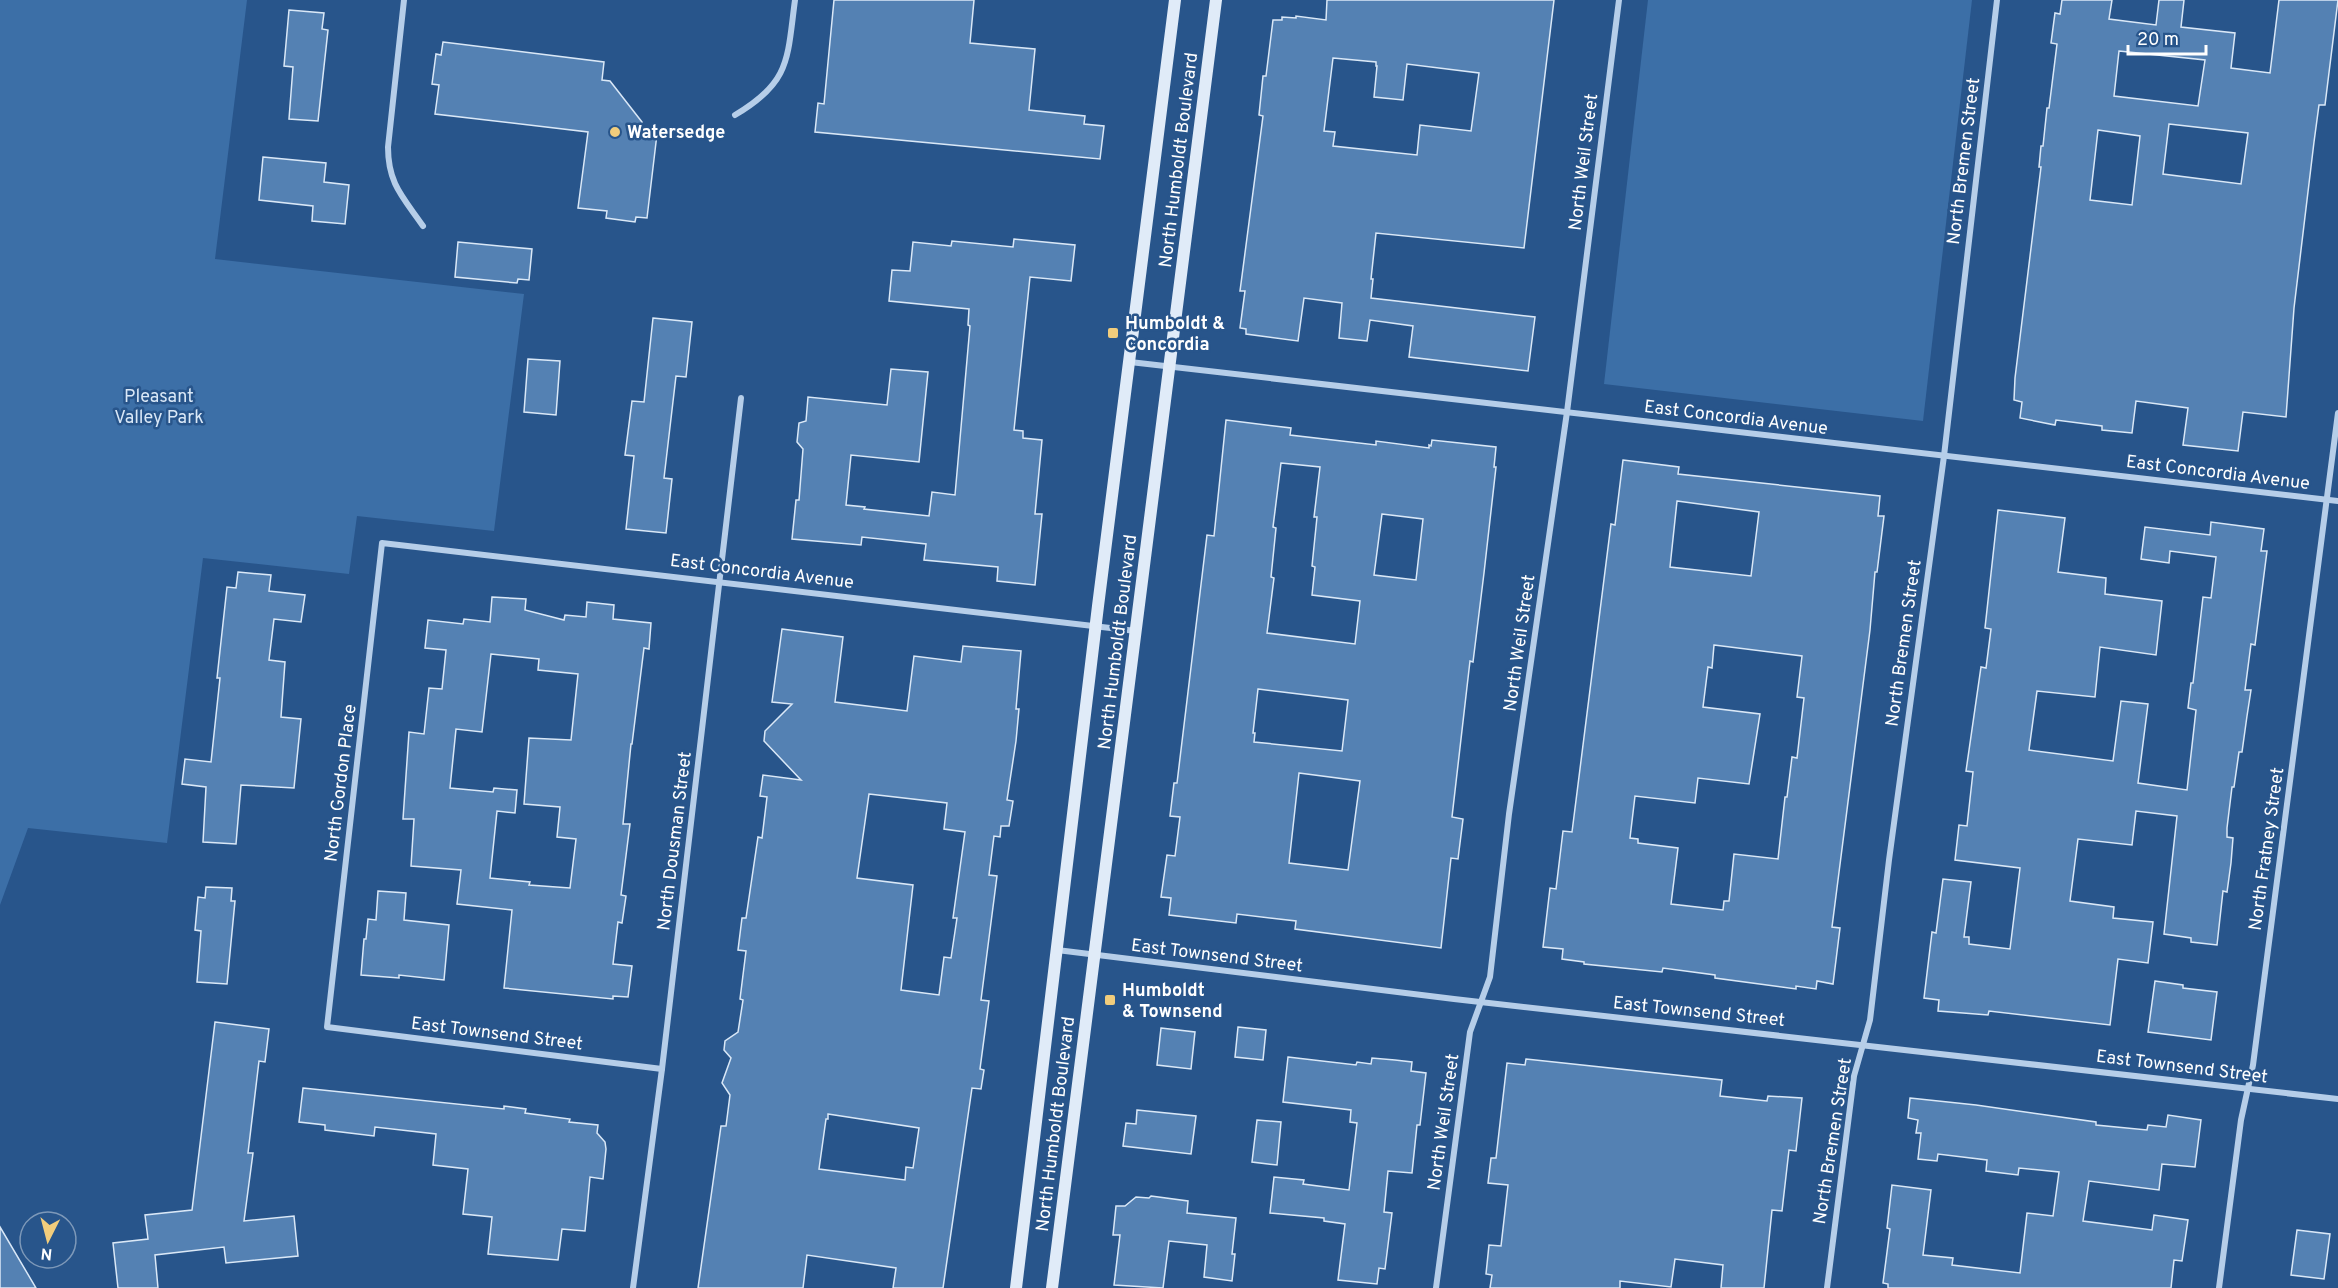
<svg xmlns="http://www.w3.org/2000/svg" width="2338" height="1288" font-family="Overpass,sans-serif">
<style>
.green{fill:#3c6fa7}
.building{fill:#5481b3;stroke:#dae8f7;stroke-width:1.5;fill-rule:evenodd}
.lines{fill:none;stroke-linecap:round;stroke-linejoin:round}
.street{stroke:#b6cee9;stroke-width:6}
.secondary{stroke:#e0ebf8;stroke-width:12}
.poi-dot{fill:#f2cd7c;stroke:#28558b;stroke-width:2}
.labels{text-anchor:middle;stroke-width:5;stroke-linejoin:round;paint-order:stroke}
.poi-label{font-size:18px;font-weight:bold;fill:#fff;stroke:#28558b;text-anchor:start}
.street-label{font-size:18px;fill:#fff;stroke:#28558b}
.park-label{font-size:18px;fill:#dae8f7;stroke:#28558b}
</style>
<rect width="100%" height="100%" fill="#28558b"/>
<!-- green -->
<g class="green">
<path d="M0,0h247l-32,259 309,35 -30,237 -137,-15 -8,58 -146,-16 -36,285 -139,-15 -28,77z"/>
<path d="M1648,0h324l-49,421 -319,-37z"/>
</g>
<!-- building -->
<g class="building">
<path d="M834,0h140l-4,43 65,6 -6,61 56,6 -1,8 20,2 -4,33 -285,-27 3,-29 6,1z"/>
<path d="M1327,0h227l-30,248 -148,-15 -5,46h2l-2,19 164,19 -7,54 -119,-14 4,-31 -43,-6 -3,21 -28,-3 3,-35 -38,-5 -6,43 -52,-7v-5l-6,-1 5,-37h-5l23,-175 -4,-1 4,-39h3l7,-56h9v-3l14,1v-2l30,4zM1333,58l43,4v4h1l-3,31 29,3 4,-36 72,9 -8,58 -51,-6 -3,30 -84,-9 2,-14 -11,-1z"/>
<path d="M2062,0h50l-3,19 47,6 3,-25h25l-3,27 54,6 -4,35 39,5 9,-73h59l-13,105h-6l-5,37 -20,166 -8,109 -43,-5 -5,39 -55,-6 5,-37 -52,-7 -4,32 -30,-3v-4l-46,-6 -1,5 -35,-7 2,-16 -8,-2 1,-22 26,-211h-2l2,-21h2l4,-38h2l8,-64 -6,-1 4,-30 5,1zM2119,51l86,9 -7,46 -84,-10zM2169,124l79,9 -7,51 -78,-10zM2098,130l42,6 -8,69 -42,-5z"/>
<path d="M289,10l35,3 -2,16 6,1 -10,91 -29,-2 4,-52 -9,-1z"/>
<path d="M443,42l161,20 -2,18 8,1 32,41 -1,10 16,2 -10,84 -11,-1 -1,5 -29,-4 1,-7 -29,-3 10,-76 -153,-18 4,-29 -7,-1 4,-30 5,1z"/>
<path d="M263,157l63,6 -2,19 25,3 -4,39 -33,-3 1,-15 -54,-6z"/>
<path d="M1014,239l61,6 -4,36 -41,-4 -16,153 9,1v7l19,2 -7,74h7l-7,71 -38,-4 1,-14 -74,-7 2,-16 -64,-7 -1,8 -69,-6 4,-39h3l4,-51 -6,-7 2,-19 7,-2 2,-24 79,8 4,-36 37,3 -9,90 -68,-7 -5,50 19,2 -1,2 65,7 3,-24 23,3 15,-169 -2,-1 1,-16 -80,-8 3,-31 18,1 3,-29 38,4 1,-5 61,6z"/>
<path d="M458,242l74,7 -3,31 -11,-1 -1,4 -62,-6z"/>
<path d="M653,318l39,4 -6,55 -10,-1 -12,102 8,1 -6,54 -40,-4 8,-73 -9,-1 7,-54 12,1z"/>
<path d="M528,359l32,2 -4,54 -32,-3z"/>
<path d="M1226,420l65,8 -1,7 86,10v-4l53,7v-3l2,1 1,-6 64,7 -2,20h2l-12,106 -11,89 -3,-1 -18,156 11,2 -5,40 -7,-1 -10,90 -146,-19 1,-8 -59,-7 -1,9 -67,-8 2,-17 -10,-1 6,-42 8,1 5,-39 -10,-1 4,-33h3l30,-248 7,1zM1281,463l39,4 -6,50h3l-5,49 3,1 -3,28 48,6 -5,43 -88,-11 7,-55 -3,-1 5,-49 -3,-1zM1382,514l41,5 -7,61 -42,-5zM1258,689l90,11 -6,51 -88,-9 1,-9h-2zM1299,773l61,8 -12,89 -59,-7z"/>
<path d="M1623,460l56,7 -1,7 202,22 -2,20h6l-7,56h-2l-5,58 -38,297 8,1 -7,56 -16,-3 -1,8 -20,-3v3l-81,-11v-3l-52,-7 -1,4 -78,-8v-2l-22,-3 1,-10 -20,-2 7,-59 6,1 7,-58 9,1 39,-308 4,1zM1677,501l82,11 -8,64 -81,-9zM1714,645l88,11 -5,41 7,1 -7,60 -5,-1 -5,40h-2l-7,62 -44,-5 -5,47h-5l-1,9 -52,-6 7,-56 -40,-5v-4l-8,-1 5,-42 60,7 3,-25 51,6 11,-70 -57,-7 5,-40 4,1z"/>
<path d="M1998,510l67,8 -7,54 48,6 -1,16 57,7 -6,54 -56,-8 -5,50 -58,-6 -8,59 84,11 8,-60 27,3 -10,79 49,7 9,-80 -8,-2 3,-25h2l10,-86 8,1 5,-41 -46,-6 -1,12 -28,-4 4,-32 65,8 1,-13 53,7 -3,22h6l-12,94 -4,-1 -6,46h6l-4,26 -5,36h-3l-5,35h-2l-5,41v9l6,1 -2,25 -4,29 -4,-1 -6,54 -26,-3v-4l-27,-4 13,-118 -41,-5 -4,34 -54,-6 -8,62 44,6 -1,11 40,4 -5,41 -30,-4 -8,66 -121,-14 -1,4 -50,-4 1,-11 -15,-2 8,-66 4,1 7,-54 28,3 -7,55h5v7l41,5 10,-81 -65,-8 4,-35 8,1 6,-54 -7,-1 15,-104 5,1 5,-39 -6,-1z"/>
<path d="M238,572l33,3 -2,16 36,4 -4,27 -27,-3 -5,41 16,2 -4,55 20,2 -7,69 -53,-3 -5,59 -33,-2 3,-55 -24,-3 3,-25 26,3 9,-84h-3l10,-91 9,1z"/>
<path d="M492,597l34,2 -1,11 39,10 1,-5 21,2 1,-15 27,3 -1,14 38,4 -2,26 -5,-1 -12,96h-1l-8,80h7l-9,71 5,1 -4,27 -4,-1 -5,42 19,2 -4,31 -15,-1v3l-109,-11 8,-78 -55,-6 4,-34 -50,-4 3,-47h-11l6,-87 15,2 5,-46 13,1 4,-39 -21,-2 3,-28 35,4 1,-5 26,3zM491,654l48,5 -1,11 40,4 -7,66 -42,-2 -5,66 36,3 -3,30 19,2 -6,49 -41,-3 1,-3 -40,-4 7,-67 18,2 2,-23 -23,-2 -1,4 -43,-4 6,-59 26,3z"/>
<path d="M782,629l61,8 -8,65 72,9 7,-55 47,6 2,-16 58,5 -5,58h3l-3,32 -9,59 6,1 -4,25h-8l-1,11 -6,-1 -5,39 8,1 -16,124 8,1 -9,68 4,1 -3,19 -9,-1 -29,200h-50l3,-20 -89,-13 -4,33h-105l23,-162h5l4,-31 -8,-12 9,-25 -7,-8 1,-9 13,-9 5,-32 -3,-1 6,-48 -8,-1 4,-32h4l12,-81 4,1 5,-41 -7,-1 3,-21 38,5 -37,-39 1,-10 27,-27 -20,-2zM869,794l78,9 -3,26 21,3 -12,86h4l-6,40 -7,-1 -5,38 -38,-5 12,-105 -56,-7zM828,1114l91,14 -6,40 -7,-1 -1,13 -86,-11 7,-50h2z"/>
<path d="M206,887l26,1 -1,13h4l-8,83 -30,-2 4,-51 -6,-1 3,-33 7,1z"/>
<path d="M378,891l28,2 -2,27 45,5 -5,55 -45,-5v3l-38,-3 3,-36h2l2,-20 8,1z"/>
<path d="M2155,981l28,4v3l34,4 -6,48 -63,-8z"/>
<path d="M215,1022l54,7 -4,33 -6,-1 -11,92h5l-9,68 50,-5 4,40 -72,7 -2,-16 -69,8 3,33h-40l-5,-45 35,-4 -3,-24 47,-5z"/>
<path d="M1238,1027l28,3 -3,30 -28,-3z"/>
<path d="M1161,1028l34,4 -4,37 -34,-4z"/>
<path d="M1288,1057l68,8 1,-3 14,2 1,-6 23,2 17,2 -1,9 15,2 -6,52h-3l-5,48 -24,-2 -4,41 8,1 -7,56 -6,-1 -2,16 -39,-4 7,-56 -21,-3v-3l-54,-5 4,-36 30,3 -1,4 46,6 8,-67 -7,-1 1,-12 -68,-8z"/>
<path d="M1526,1059l196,21 -2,16 47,5 1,-5 34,2 -6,53 -7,-1 -7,61 -10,-1 -8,78h-43l2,-23 -48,-6 -4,28 -51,-6v7h-130l2,-13 -6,-1 3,-29 12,1 7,-61 -20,-2 3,-25h5l11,-95 18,2z"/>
<path d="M303,1088l201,21v-3l22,3 -1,4 45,6 -1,3 29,3 -1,8 8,9 1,7 -3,30 -13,-2 -5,54 -23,-2 -4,31 -70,-6 4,-37 -29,-3 5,-45 -35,-4 3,-31 -61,-7 -1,9 -49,-6v-5l-26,-3z"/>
<path d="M1910,1098l66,7 120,17v3l51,5 1,-5 18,2 2,-12 33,5 -6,47 -33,-3 -3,26 -70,-9 -6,40 69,9 2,-15 34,5 -6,41 -8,-1 -3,28h-283v-4l-5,-1 7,-54 -3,-1 5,-43 39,5 -8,65 30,3 -1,7 68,8 7,-60 26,3 6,-44 -40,-4 -1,7 -32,-4 1,-11 -49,-6 -1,7 -19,-2 3,-26h-5l2,-13 -10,-2z"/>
<path d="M1137,1110l59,6 -5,38 -68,-8 3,-23 10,1z"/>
<path d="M1257,1120l24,2 -4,43 -25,-3z"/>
<path d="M1151,1196l37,5 -1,12 49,5 -4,36h3l-3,27 -28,-4 3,-32 -38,-4 -6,47 -49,-3 6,-50h-7l3,-29h9l11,-9 13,1z"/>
<path d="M0,1227l36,61h-36z"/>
<path d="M2297,1230l33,4 -6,45 -33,-4z"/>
</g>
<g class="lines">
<!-- street -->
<g class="street">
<path d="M404,0l-16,147c0,37 15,50 35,79"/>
<path d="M735,115c56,-33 52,-56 60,-115"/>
<path d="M1130,362l1208,139"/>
<path d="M1057,950l397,49 884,100"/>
<path d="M662,1069l-335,-42 55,-484 754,88"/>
<path d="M633,1288l29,-219 79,-671"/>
<path d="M1436,1288l34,-256 20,-55 19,-163 58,-402 52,-412"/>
<path d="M1827,1288l27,-212 16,-56 19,-160 55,-404 53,-456"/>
<path d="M2219,1288l22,-168 12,-55 85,-652"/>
</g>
<!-- secondary -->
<g class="secondary">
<path d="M1016,1288l82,-682 77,-606"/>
<path d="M1052,1288l164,-1288"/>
</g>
</g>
<!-- markers -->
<g class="poi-dot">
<circle cx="615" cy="132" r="6"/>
<rect x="1107" y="327" width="12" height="12" rx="3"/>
<rect x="1104" y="994" width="12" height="12" rx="3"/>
</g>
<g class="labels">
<!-- poi labels -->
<g class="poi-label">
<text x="627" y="138">Watersedge</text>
<text x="1125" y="329">Humboldt &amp;<tspan x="1125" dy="21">Concordia</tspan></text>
<text x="1122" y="996">Humboldt<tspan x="1122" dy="21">&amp; Townsend</tspan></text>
</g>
<!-- street labels -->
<g class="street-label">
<text transform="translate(1178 160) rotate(-83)" y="6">North Humboldt Boulevard</text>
<text transform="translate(1963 161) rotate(-83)" y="6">North Bremen Street</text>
<text transform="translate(1583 162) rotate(-83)" y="6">North Weil Street</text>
<text transform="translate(1736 417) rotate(7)" y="6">East Concordia Avenue</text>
<text transform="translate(2218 472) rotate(7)" y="6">East Concordia Avenue</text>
<text transform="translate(762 571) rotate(7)" y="6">East Concordia Avenue</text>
<text transform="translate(1117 642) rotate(-83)" y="6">North Humboldt Boulevard</text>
<text transform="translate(1519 643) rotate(-82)" y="6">North Weil Street</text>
<text transform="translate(1903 643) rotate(-82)" y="6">North Bremen Street</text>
<text transform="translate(340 783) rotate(-83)" y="6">North Gordon Place</text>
<text transform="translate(674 841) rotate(-83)" y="6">North Dousman Street</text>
<text transform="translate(2266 849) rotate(-82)" y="6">North Fratney Street</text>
<text transform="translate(1217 955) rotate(7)" y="6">East Townsend Street</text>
<text transform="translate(1699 1011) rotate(6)" y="6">East Townsend Street</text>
<text transform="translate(497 1033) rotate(7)" y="6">East Townsend Street</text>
<text transform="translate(2182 1066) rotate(7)" y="6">East Townsend Street</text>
<text transform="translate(1443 1122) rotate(-82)" y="6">North Weil Street</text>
<text transform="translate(1055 1124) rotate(-83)" y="6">North Humboldt Boulevard</text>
<text transform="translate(1832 1141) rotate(-81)" y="6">North Bremen Street</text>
</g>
<!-- park labels -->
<g class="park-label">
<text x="159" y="402">Pleasant<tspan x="159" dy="21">Valley Park</tspan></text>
</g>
</g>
<!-- north arrow -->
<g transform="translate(48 1240) rotate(186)"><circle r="28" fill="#28558b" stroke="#7e99b9" stroke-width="1.5"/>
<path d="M0-4.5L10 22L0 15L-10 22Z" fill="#f2cd7c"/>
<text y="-9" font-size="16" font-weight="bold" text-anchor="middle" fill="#ffffff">N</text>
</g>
<!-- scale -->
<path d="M2128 45v9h78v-9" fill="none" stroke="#ffffff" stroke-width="3"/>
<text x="2137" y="45" font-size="18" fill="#ffffff" stroke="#28558b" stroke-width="4.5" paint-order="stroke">20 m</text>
</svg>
